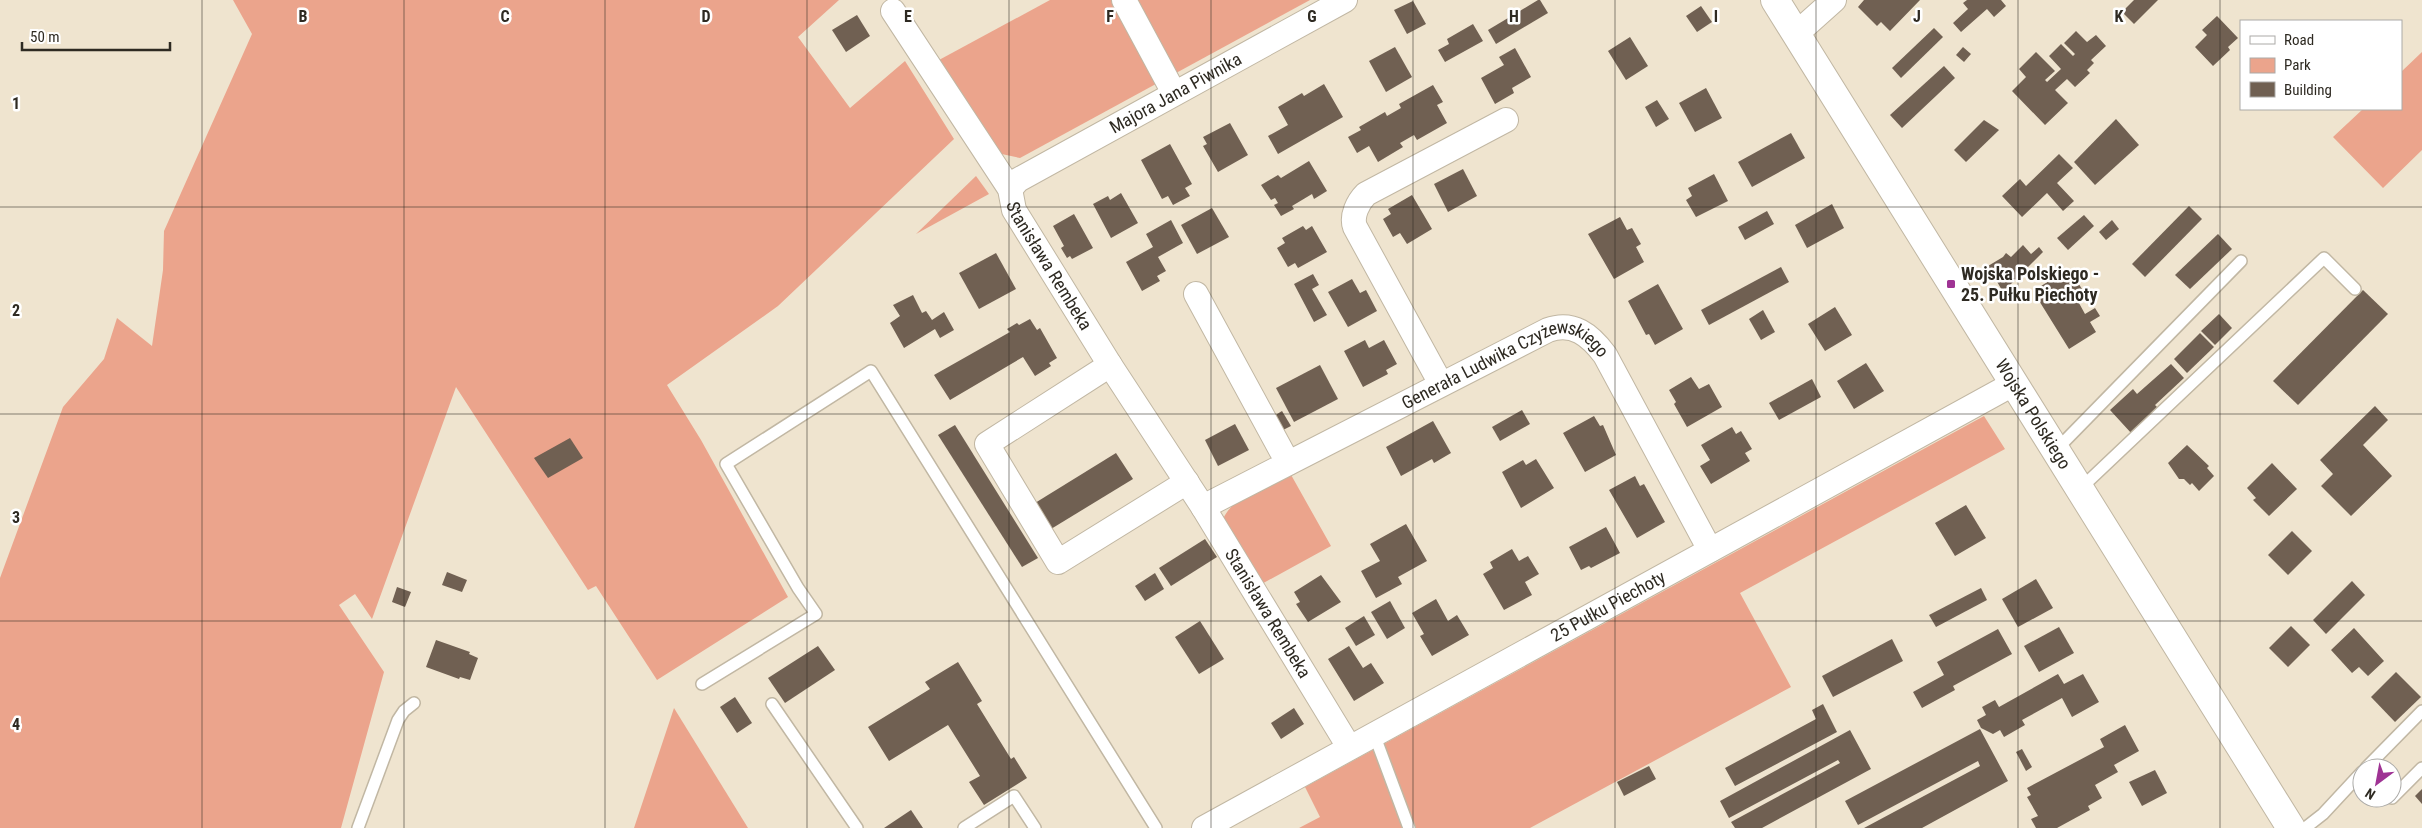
<svg xmlns="http://www.w3.org/2000/svg" width="2422" height="828" font-family="'Roboto Condensed',sans-serif">
<style>
.green{fill:#eba48c}
.building{fill:#706052}
.lines{fill:none;stroke-linecap:round;stroke-linejoin:round}
.service-casing{stroke:#c1b7a3;stroke-width:14}
.minor-casing{stroke:#c1b7a3;stroke-width:26}
.secondary-casing{stroke:#c1b7a3;stroke-width:30}
.service{stroke:#fff;stroke-width:11}
.minor{stroke:#fff;stroke-width:24}
.secondary{stroke:#fff;stroke-width:28}
.grid{fill:none;stroke:#2e2a22;stroke-width:1;stroke-opacity:0.55}
.poi-dot{fill:#9f3394;stroke:#fff;stroke-width:2}
.labels{text-anchor:middle;stroke-width:5;stroke-linejoin:round;paint-order:stroke}
.street-label{font-size:18px;fill:#2e2a22;stroke:#fff}
.poi-label{font-size:18px;font-weight:bold;fill:#2e2a22;stroke:#fff;text-anchor:start}
.grid-label{font-size:16px;text-anchor:middle;font-weight:bold;fill:#2e2a22;stroke:#fff;stroke-width:5;stroke-linejoin:round;paint-order:stroke}
</style>
<rect width="100%" height="100%" fill="#efe4cf"/>
<!-- green -->
<g class="green">
<path d="M233,0h606l-41,37 52,71 55,-47 49,78 -176,167 -111,79 34,55 87,157 -131,83 -61,-94 -8,4 -132,-203 -84,232 -17,-25 -16,11 45,67 -43,156h-341v-250l63,-171 41,-48 13,-41 35,28 11,-76 1,-39 88,-197z"/>
<path d="M1050,0h260l-290,158 -23,-5 -58,-93z"/>
<path d="M2422,52v98l-39,38 -50,-51 30,-28h38v-37z"/>
<path d="M976,176l13,18 -73,40z"/>
<path d="M1984,416l21,33 -265,144 51,94 -261,141h-231l21,-11 -15,-30z"/>
<path d="M1290,473l41,73 -73,40 -35,-67c11,-24 44,-34 67,-46z"/>
<path d="M674,708l74,120h-114z"/>
</g>
<!-- building -->
<g class="building">
<path d="M1538,0h2l8,13 -52,31 -8,-14z"/>
<path d="M1864,0h56l-30,31 -9,-9 -4,4 -19,-19z"/>
<path d="M1967,0h34l5,6 -12,11 -7,-8 -26,23 -8,-9 15,-14 -5,-6z"/>
<path d="M2134,0h24l-24,24 -12,-12z"/>
<path d="M1413,1l13,23 -19,10 -13,-24z"/>
<path d="M1701,6l11,16 -15,10 -11,-16z"/>
<path d="M857,15l13,21 -24,16 -14,-22z"/>
<path d="M2217,16l21,22 -10,9 2,3 -17,16 -18,-19 12,-12 -5,-5z"/>
<path d="M1473,24l10,17 -38,21 -7,-12 11,-6 -2,-5z"/>
<path d="M1934,28l9,9 -42,41 -9,-10z"/>
<path d="M2076,31l11,11 9,-7 10,11 -15,14 3,3 -7,7 3,3 -15,14 -8,-8 -12,11 13,13 -23,22 -33,-34 14,-14 -7,-8 17,-17 19,19 -10,9 2,2 14,-13 -12,-13 12,-12 12,12 2,-2 -11,-11z"/>
<path d="M1630,37l18,29 -22,14 -18,-29z"/>
<path d="M1395,47l17,30 -26,15 -17,-31z"/>
<path d="M1963,47l8,7 -7,8 -8,-7z"/>
<path d="M1515,48l16,29 -19,11 2,5 -19,11 -14,-26 23,-13 -5,-8z"/>
<path d="M1944,66l11,12 -53,50 -12,-13z"/>
<path d="M1324,84l19,33 -65,37 -10,-18 20,-11 -10,-18 24,-14 2,3z"/>
<path d="M1433,85l10,17 -6,3 10,18 -30,17 -3,-5 -14,8 3,4 -25,15 -9,-16 -12,7 -9,-16 13,-7 -2,-3 26,-15 2,4 14,-8 -2,-4z"/>
<path d="M1706,88l16,30 -27,14 -16,-29z"/>
<path d="M1657,100l12,19 -13,8 -11,-20z"/>
<path d="M2116,119l23,26 -44,40 -21,-23z"/>
<path d="M1984,120l15,10 -33,32 -12,-12z"/>
<path d="M1230,123l18,32 -30,17 -15,-26 4,-2 -4,-7z"/>
<path d="M1791,133l14,25 -53,29 -14,-25z"/>
<path d="M1170,144l22,40 -7,4 5,8 -17,9 -5,-9 -6,3 -21,-39z"/>
<path d="M2059,154l14,14 -16,15 17,18 -11,10 -16,-18 -25,24 -20,-21 18,-17 6,7z"/>
<path d="M1309,161l18,30 -13,8 -2,-5 -20,12 2,3 -13,7 -7,-11 4,-2 -3,-5 -4,2 -10,-15 17,-10 3,3z"/>
<path d="M1463,169l14,27 -29,16 -14,-28z"/>
<path d="M1714,174l14,27 -32,16 -10,-17 6,-4 -4,-8z"/>
<path d="M1121,193l17,30 -27,15 -18,-34 15,-8 2,4z"/>
<path d="M1412,195l20,34 -25,15 -7,-11 -7,4 -10,-18 8,-5 -3,-5z"/>
<path d="M1832,204l12,24 -37,20 -12,-23z"/>
<path d="M2189,206l13,13 -57,58 -13,-13z"/>
<path d="M1212,208l17,29 -32,17 -16,-29z"/>
<path d="M1767,211l7,13 -29,16 -7,-13z"/>
<path d="M1074,214l19,34 -21,11 -2,-3 -3,2 -6,-10 3,-2 -11,-20z"/>
<path d="M2084,215l10,11 -26,24 -11,-12z"/>
<path d="M1620,217l7,13 5,-2 9,16 -5,3 8,15 -30,17 -26,-45z"/>
<path d="M1171,220l12,23 -25,14 8,14 -9,5 3,5 -18,10 -16,-29 27,-15 -7,-13z"/>
<path d="M2112,220l7,9 -13,11 -7,-8z"/>
<path d="M1303,226l3,4 6,-4 15,26 -29,16 -3,-5 -7,4 -11,-19 8,-5 -3,-5z"/>
<path d="M2218,234l14,15 -42,40 -15,-14z"/>
<path d="M2023,245l8,9 8,-7 4,5 -40,40 -15,-26 15,-9 3,-4 5,4z"/>
<path d="M996,253l20,36 -37,20 -20,-36z"/>
<path d="M1781,267l8,15 -80,43 -8,-15z"/>
<path d="M2062,273l4,7 7,-5 9,14 -8,5 11,20 10,-6 5,8 -10,6 6,10 -27,17 -36,-58z"/>
<path d="M1313,274l6,11 -7,4 15,26 -13,7 -20,-38z"/>
<path d="M1352,279l8,14 6,-3 11,21 -29,16 -20,-35z"/>
<path d="M1658,284l25,45 -28,16 -6,-11 -3,1 -18,-34z"/>
<path d="M2363,290l25,24 -90,91 -25,-24z"/>
<path d="M913,295l9,18 4,-2 6,9 12,-8 10,18 -14,8 -5,-9 -31,19 -14,-25 10,-7 -7,-11z"/>
<path d="M1835,307l17,28 -27,16 -17,-27z"/>
<path d="M1763,310l12,22 -14,8 -12,-21z"/>
<path d="M2219,314l13,14 -17,17 -14,-14z"/>
<path d="M1030,319l7,11 3,-2 17,30 -8,5 2,3 -16,10 -12,-19 -73,43 -16,-25 76,-43 -3,-3 10,-6 2,2z"/>
<path d="M2200,333l14,14 -27,26 -13,-14z"/>
<path d="M1365,340l4,8 15,-8 13,24 -11,6 2,4 -25,13 -19,-36z"/>
<path d="M1866,363l18,28 -30,18 -17,-28z"/>
<path d="M2171,364l13,14 -29,27 4,4 -27,25 -22,-24 23,-21 4,5z"/>
<path d="M1320,365l18,34 -44,23 -18,-34z"/>
<path d="M1691,377l8,12 10,-5 13,23 -35,20 -13,-23 2,-2 -7,-12z"/>
<path d="M1812,379l9,18 -42,23 -10,-17z"/>
<path d="M2375,406l13,14 -25,25 29,31 -41,40 -30,-30 12,-12 -13,-14z"/>
<path d="M1522,410l8,14 -30,17 -8,-14z"/>
<path d="M1282,411l9,15 -8,4 -9,-14z"/>
<path d="M1594,416l6,10 3,-1 13,30 -31,17 -22,-39z"/>
<path d="M1433,421l18,32 -17,10 -2,-4 -31,17 -15,-29z"/>
<path d="M1235,424l14,26 -31,16 -13,-26z"/>
<path d="M955,425l83,133 -16,9 -84,-132z"/>
<path d="M1732,427l4,7 5,-3 11,18 -7,4 5,8 -39,23 -11,-18 10,-6 -9,-15z"/>
<path d="M570,438l13,20 -35,20 -14,-20z"/>
<path d="M2187,445l22,21 -2,2 7,8 -15,15 -7,-8 -2,2 -6,-6h-5l-11,-16z"/>
<path d="M1116,453l17,26 -82,50 -16,-26z"/>
<path d="M1536,459l18,29 -33,20 -19,-36 21,-12 3,5z"/>
<path d="M2272,463l25,26 -28,27 -16,-16 3,-2 -9,-10z"/>
<path d="M1635,476l5,10 4,-2 21,38 -28,16 -28,-48z"/>
<path d="M1966,505l20,33 -31,18 -20,-33z"/>
<path d="M1406,524l21,37 -29,16 4,7 -26,14 -15,-27 19,-10 -10,-17z"/>
<path d="M1606,527l14,26 -29,15 -2,-2 -8,4 -12,-23z"/>
<path d="M2292,531l20,20 -24,24 -20,-20z"/>
<path d="M1205,539l12,18 -46,29 -12,-18z"/>
<path d="M1512,549l7,12 9,-5 11,18 -14,8 7,13 -28,15 -21,-36 10,-6 -3,-6z"/>
<path d="M447,572l20,8 -5,12 -20,-7z"/>
<path d="M1155,573l9,16 -19,12 -10,-15z"/>
<path d="M1321,575l20,27 -33,20 -12,-18 4,-2 -6,-10z"/>
<path d="M2036,579l17,29 -35,19 -16,-28z"/>
<path d="M2352,581l13,14 -39,39 -13,-14z"/>
<path d="M397,587l14,5 -6,15 -13,-5z"/>
<path d="M1981,588l6,12 -51,27 -7,-12z"/>
<path d="M1436,599l12,22 9,-6 12,20 -37,21 -12,-20 4,-2 -12,-21z"/>
<path d="M1390,601l15,27 -18,11 -16,-27z"/>
<path d="M1364,616l11,19 -19,11 -11,-18z"/>
<path d="M1200,621l24,38 -25,15 -24,-37z"/>
<path d="M2291,626l19,19 -22,22 -19,-19z"/>
<path d="M2059,627l15,26 -35,19 -15,-26z"/>
<path d="M2354,628l30,33 -16,15 -9,-9 -7,6 -21,-23z"/>
<path d="M1998,629l14,25 -59,32 2,4 -33,18 -9,-16 31,-17 -7,-13z"/>
<path d="M1892,639l11,22 -70,36 -11,-21z"/>
<path d="M436,640l34,12 -1,2 9,4 -8,22 -10,-3 -1,2 -33,-12z"/>
<path d="M818,646l17,24 -50,33 -17,-25z"/>
<path d="M1349,646l14,22 8,-5 13,20 -30,18 -26,-42z"/>
<path d="M958,662l24,39 -5,3 34,55 3,-2 13,21 -43,27 -15,-23 11,-6 -32,-51 -59,36 -21,-34 62,-38 -5,-7z"/>
<path d="M2396,672l25,25 -26,25 -24,-25z"/>
<path d="M2058,674l6,10 19,-10 16,28 -27,15 -10,-19 -40,22 3,5 -21,12 -4,-7 -7,4 -12,-6 -4,-8 9,-5 -4,-8 13,-7 4,7z"/>
<path d="M735,697l17,26 -15,10 -17,-26z"/>
<path d="M1823,704l14,28 -102,54 -10,-18 91,-49 -4,-9z"/>
<path d="M1294,708l10,16 -23,15 -10,-16z"/>
<path d="M2125,725l14,26 -25,14 4,7 -23,13 7,13 -14,8 2,4 -33,18h-21l-5,-9 7,-3 -11,-19 4,-2 -4,-7 77,-41 -4,-8z"/>
<path d="M1980,729l28,52 -86,47h-58l116,-62 -2,-5 -120,64 -13,-24z"/>
<path d="M1850,730l21,39 -109,59h-27l-4,-6 109,-59 -2,-3 -109,58 -9,-17z"/>
<path d="M2022,749l10,18 -6,4 -10,-19z"/>
<path d="M1649,766l7,13 -32,17 -7,-14z"/>
<path d="M2155,770l12,23 -25,13 -13,-24z"/>
<path d="M2422,789v15l-7,-8z"/>
<path d="M911,810l12,18h-39z"/>
</g>
<g class="lines">
<!-- service casing -->
<g class="service-casing">
<g id="service">
<path d="M2056,450l185,-189"/>
<path d="M2080,489l244,-231 31,31"/>
<path d="M702,684l114,-70 -18,-26 -72,-124 145,-93 285,457"/>
<path d="M772,704l85,124"/>
<path d="M1374,734l35,94"/>
<path d="M2366,768l56,-57"/>
<path d="M2392,798l30,-30"/>
<path d="M358,828l40,-108 6,-9 10,-8"/>
<path d="M964,828l50,-32 21,32"/>
<path d="M2305,828l18,-14 39,-42"/>
</g>
</g>
<!-- minor casing -->
<g class="minor-casing">
<g id="minor">
<path d="M1124,0l50,93"/>
<path id="s1" d="M893,11l117,178 4,21 96,155 93,142 146,240"/>
<path d="M1796,34l38,-34"/>
<path id="s2" d="M1010,189l8,-9 327,-180"/>
<path d="M1196,294l92,169"/>
<path d="M1110,365l-123,79 71,118 129,-80"/>
<path d="M1441,384l-86,-157c-4,-11 3,-25 11,-33l140,-74"/>
<path id="s3" d="M1203,507l345,-177c25,-9 42,5 57,25l105,195"/>
<path id="s4" d="M1204,828l809,-444"/>
</g>
</g>
<!-- secondary casing -->
<g class="secondary-casing">
<g id="secondary">
<path id="s5" d="M1775,0l516,828"/>
</g>
</g>
<!-- service -->
<use href="#service" class="service"/>
<!-- minor -->
<use href="#minor" class="minor"/>
<!-- secondary -->
<use href="#secondary" class="secondary"/>
</g>
<!-- grid -->
<path class="grid" d="M202,0v828M404,0v828M605,0v828M807,0v828M1009,0v828M1211,0v828M1413,0v828M1615,0v828M1816,0v828M2018,0v828M2220,0v828M0,207h2422M0,414h2422M0,621h2422"/>
<!-- markers -->
<rect class="poi-dot" x="1946" y="279" width="10" height="10" rx="2.5"/>
<g class="labels">
<!-- street labels -->
<g class="street-label">
<text dy="6" stroke="none"><textPath href="#s2" startOffset="192">Majora Jana Piwnika</textPath></text>
<text dy="6" stroke="none"><textPath href="#s1" startOffset="300">Stanisława Rembeka</textPath></text>
<text dy="6" stroke="none"><textPath href="#s3" startOffset="340">Generała Ludwika Czyżewskiego</textPath></text>
<text dy="6" stroke="none"><textPath href="#s5" startOffset="488">Wojska Polskiego</textPath></text>
<text dy="6" stroke="none"><textPath href="#s4" startOffset="461">25 Pułku Piechoty</textPath></text>
<text dy="6" stroke="none"><textPath href="#s1" startOffset="711">Stanisława Rembeka</textPath></text>
</g>
<!-- poi labels -->
<g class="poi-label">
<text x="1961" y="280">Wojska Polskiego -<tspan x="1961" dy="21">25. Pułku Piechoty</tspan></text>
</g>
</g>
<g class="grid-label">
<text x="303" y="22">B</text>
<text x="505" y="22">C</text>
<text x="706" y="22">D</text>
<text x="908" y="22">E</text>
<text x="1110" y="22">F</text>
<text x="1312" y="22">G</text>
<text x="1514" y="22">H</text>
<text x="1716" y="22">I</text>
<text x="1917" y="22">J</text>
<text x="2119" y="22">K</text>
<text x="16" y="109">1</text>
<text x="16" y="316">2</text>
<text x="16" y="523">3</text>
<text x="16" y="730">4</text>
</g>
<!-- legend -->
<rect x="2240" y="20" width="162" height="90" fill="#ffffff" stroke="#abaaa7"/>
<rect x="2250" y="36" width="25" height="8" fill="#ffffff" stroke="#abaaa7"/>
<text x="2284" y="45" font-size="15" fill="#2e2a22">Road</text>
<rect x="2250" y="58" width="25" height="15" fill="#eba48c" stroke="#abaaa7"/>
<text x="2284" y="70" font-size="15" fill="#2e2a22">Park</text>
<rect x="2250" y="82" width="25" height="15" fill="#706052" stroke="#abaaa7"/>
<text x="2284" y="95" font-size="15" fill="#2e2a22">Building</text>
<!-- north arrow -->
<g transform="translate(2377 783) rotate(212)"><circle r="24" fill="#ffffff" stroke="#abaaa7"/>
<path d="M0-4L9 19L0 12L-9 19Z" fill="#9f3394"/>
<text y="-8" font-size="14" font-weight="bold" text-anchor="middle" fill="#2e2a22">N</text>
</g>
<!-- scale -->
<path d="M22 42v8h148v-8" fill="none" stroke="#2e2a22" stroke-width="2.5"/>
<text x="30" y="42" font-size="15" fill="#2e2a22" stroke="#ffffff" stroke-width="4" paint-order="stroke">50 m</text>
</svg>
